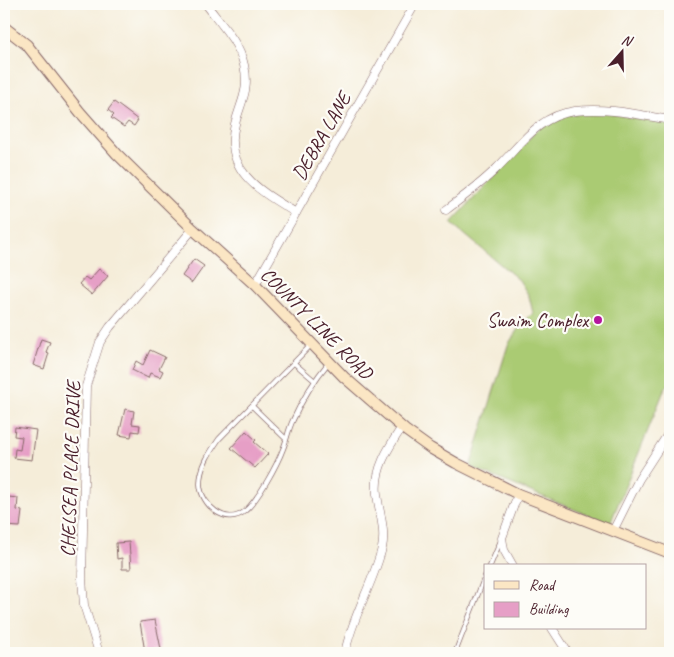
<svg xmlns="http://www.w3.org/2000/svg" width="674" height="657" font-family="Caveat,sans-serif">
<style>
.garden{fill:#aacb73;stroke:#7a754f}
.building{fill:#e69fc6}
.lines{fill:none;stroke-linecap:round;stroke-linejoin:round}
.lane-casing{stroke:#866768;stroke-width:5.5}
.street-casing{stroke:#866768;stroke-width:9}
.secondary-casing{stroke:#866768;stroke-width:12}
.lane{stroke:#fff;stroke-width:4}
.street{stroke:#fff;stroke-width:8}
.secondary{stroke:#fbe6c4;stroke-width:10}
.poi-dot{fill:#b5179e;stroke:#fdfcf7;stroke-width:2}
.labels{text-anchor:middle;stroke-width:4.5;stroke-linejoin:round;paint-order:stroke}
.street-label{font-size:20px;fill:#4a1f2b;stroke:#fdfcf7}
.poi-label{font-size:20px;fill:#4a1f2b;stroke:#fdfcf7;text-anchor:end}
</style>
<rect width="100%" height="100%" fill="#fdfcf7"/>
<filter id="ink" filterUnits="userSpaceOnUse"><feTurbulence type="fractalNoise" baseFrequency=".02" numOctaves="2"/><feDisplacementMap in="SourceGraphic" scale="10" xChannelSelector="R" yChannelSelector="G"/><feConvolveMatrix kernelMatrix="1 2 1 2 8 2 1 2 1" color-interpolation-filters="sRGB"/></filter>
<filter id="wash" filterUnits="userSpaceOnUse"><feTurbulence type="fractalNoise" baseFrequency=".0096" numOctaves="4" result="noise"/><feDisplacementMap in="SourceGraphic" scale="20" xChannelSelector="R" yChannelSelector="G"/><feGaussianBlur stdDeviation="1.12" result="paint"/><feColorMatrix in="noise" values="0 0 0 0 0 0 0 0 0 0 0 0 0 0 0 0 0 1.4 0 .05"/><feComposite in="paint" operator="in"/></filter>
<g filter="url(#wash)">
<rect width="100%" height="100%" fill="#f5edd9"/>
<!-- garden -->
<path class="garden" d="M602,112l68,13v258l-5,5 -55,136 -140,-57 38,-122 11,-18 14,-14 -4,-17 -10,-16 -68,-57 87,-94 27,-14z"/>
<g id="blocks">
<!-- building -->
<g class="building">
<path d="M114,102l24,18 -4,6 -6,-4 -4,5 -13,-9 3,-3 -6,-5z"/>
<path d="M194,259l10,7 -12,17 -10,-7z"/>
<path d="M99,269l9,7 -16,19 -13,-11 6,-7 4,3z"/>
<path d="M41,339l9,3 -4,10 3,1 -5,16 -11,-4z"/>
<path d="M150,350l15,7 -6,12 4,2 -3,6 -10,-4 -2,5 -16,-8 4,-9 7,4z"/>
<path d="M125,409l9,2 -2,13 8,1 -1,7 -7,-1 -1,6 -12,-2z"/>
<path d="M15,427l21,3 -4,30 -18,-2 1,-9 5,1 2,-13 -8,-1z"/>
<path d="M246,431l10,9 -2,2 14,12 -13,14 -24,-20z"/>
<path d="M8,497l10,1 -1,12 5,1 -2,16 -15,-1z"/>
<path d="M129,542l2,27h-9v-11l-5,1 -1,-16z"/>
<path d="M155,620l6,29 -16,3 -5,-30z"/>
</g>
</g>
</g>
<g filter="url(#ink)">
<use href="#blocks" fill-opacity="0" stroke="#866768" stroke-width="1"/>
<g class="lines">
<!-- lane casing -->
<g class="lane-casing">
<g id="lane">
<path d="M311,345l-92,94c-9,13 -19,28 -19,45 1,21 26,43 45,27 13,-11 32,-46 38,-62 4,-9 5,-19 10,-29 9,-20 22,-41 36,-58"/>
<path d="M294,363l21,18"/>
<path d="M252,406l34,33"/>
<path d="M490,566l11,-26"/>
<path d="M455,653l30,-77"/>
</g>
</g>
<!-- street casing -->
<g class="street-casing">
<g id="street">
<path d="M206,4c13,18 33,38 38,61 6,25 -3,36 -9,59 -12,48 27,68 61,89"/>
<path d="M446,210c17,-13 35,-26 50,-41 25,-24 41,-53 79,-58 32,-4 64,4 95,9"/>
<path d="M255,285l160,-281"/>
<path d="M613,531l26,-52 31,-48"/>
<path d="M513,566l-9,-16 -2,-12 16,-44"/>
<path d="M552,628l16,25"/>
<path d="M99,653l-15,-48 -2,-26 4,-193 14,-44 10,-15 83,-98"/>
<path d="M345,653c7,-36 28,-69 37,-105 4,-18 -3,-36 -5,-54 -3,-25 12,-47 25,-67"/>
</g>
</g>
<!-- secondary casing -->
<g class="secondary-casing">
<path id="secondary" d="M4,27l23,18 53,67 37,42 76,75 62,56 89,92 61,53 25,18 26,15 62,31 152,59"/>
</g>
<!-- lane -->
<use href="#lane" class="lane"/>
<!-- street -->
<use href="#street" class="street"/>
<!-- secondary -->
<use href="#secondary" class="secondary"/>
</g>
</g>
<!-- markers -->
<circle class="poi-dot" cx="598" cy="320" r="5"/>
<g class="labels">
<!-- street labels -->
<g class="street-label">
<text transform="translate(321 136) rotate(-60)" y="7">DEBRA LANE</text>
<text transform="translate(317 323) rotate(45)" y="7">COUNTY LINE ROAD</text>
<text transform="translate(70 469) rotate(-88)" y="7">CHELSEA PLACE DRIVE</text>
</g>
<!-- poi labels -->
<g class="poi-label">
<text x="588" y="327">Swaim Complex</text>
</g>
</g>
<!-- margin -->
<rect width="674" height="657" fill="none" stroke="#fdfcf7" stroke-width="20"/>
<!-- legend -->
<rect x="484" y="564" width="162" height="65" fill="#fdfcf7" stroke="#b5a4a5"/>
<rect x="494" y="581" width="25" height="8" fill="#fbe6c4" stroke="#b5a4a5"/>
<text x="529" y="590" font-size="15" fill="#4a1f2b">Road</text>
<rect x="494" y="602" width="25" height="15" fill="#e69fc6" stroke="#b5a4a5"/>
<text x="529" y="614" font-size="15" fill="#4a1f2b">Building</text>
<!-- north arrow -->
<g transform="translate(622 52) rotate(20)" stroke="#fdfcf7" stroke-width="4" paint-order="stroke">
<path d="M0-4L9 19L0 12L-9 19Z" fill="#4a1f2b"/>
<text y="-8" font-size="14" font-weight="bold" text-anchor="middle" fill="#4a1f2b">N</text>
</g>
</svg>
